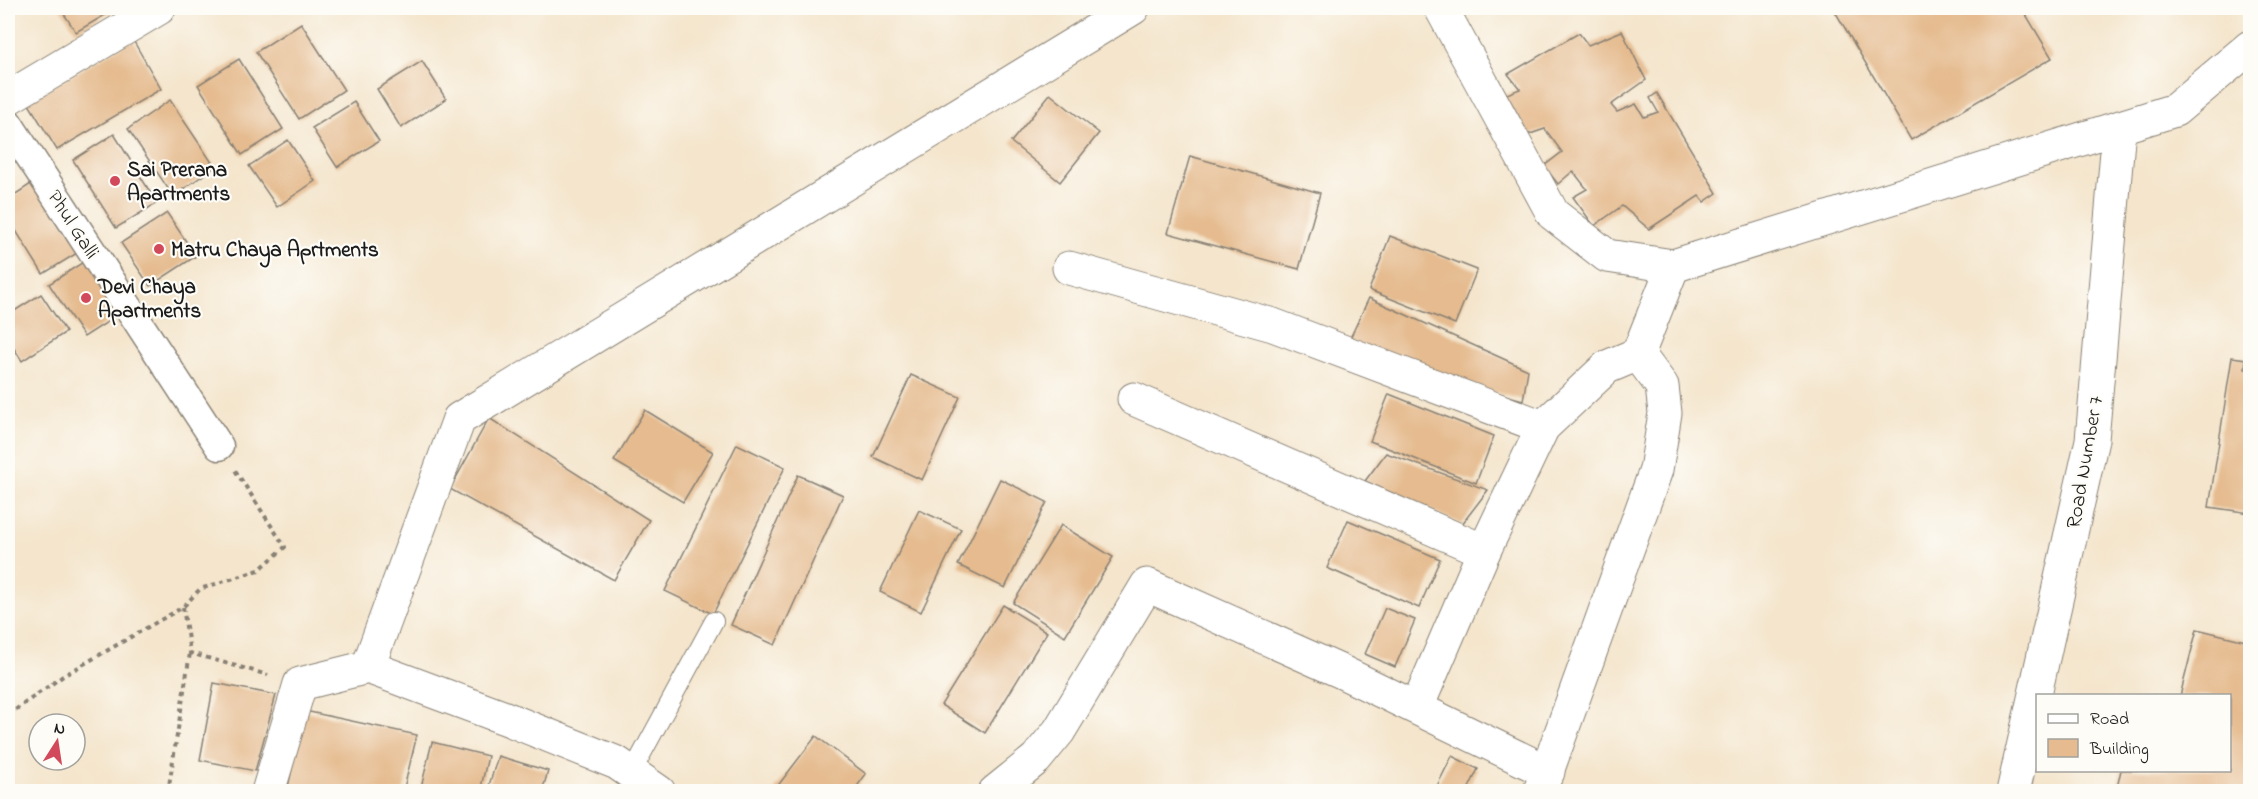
<svg xmlns="http://www.w3.org/2000/svg" width="2258" height="799" font-family="'Indie Flower',sans-serif">
<style>
.building{fill:#e5bb8f}
.lines{fill:none;stroke-linecap:round;stroke-linejoin:round}
.service-casing{stroke:#888074;stroke-width:20}
.pedestrian-casing{stroke:#888074;stroke-width:31}
.minor-casing{stroke:#888074;stroke-width:35}
.path{stroke:#888074;stroke-width:4;stroke-dasharray:4.5 4.5;stroke-linecap:butt}
.service{stroke:#fff;stroke-width:18}
.pedestrian{stroke:#fff;stroke-width:28}
.minor{stroke:#fff;stroke-width:33}
.poi-dot{fill:#d1495b;stroke:#fdfcf7;stroke-width:2}
.labels{text-anchor:middle;stroke-width:4.5;stroke-linejoin:round;paint-order:stroke}
.poi-label{font-size:21px;font-weight:bold;fill:#1c1c1c;stroke:#fdfcf7;text-anchor:start}
.street-label{font-size:21px;fill:#1c1c1c;stroke:#fdfcf7}
</style>
<rect width="100%" height="100%" fill="#fdfcf7"/>
<filter id="ink" filterUnits="userSpaceOnUse"><feTurbulence type="fractalNoise" baseFrequency=".0167" numOctaves="2"/><feDisplacementMap in="SourceGraphic" scale="12" xChannelSelector="R" yChannelSelector="G"/><feConvolveMatrix kernelMatrix="1 2 1 2 8 2 1 2 1" color-interpolation-filters="sRGB"/></filter>
<filter id="wash" filterUnits="userSpaceOnUse"><feTurbulence type="fractalNoise" baseFrequency=".008" numOctaves="4" result="noise"/><feDisplacementMap in="SourceGraphic" scale="24" xChannelSelector="R" yChannelSelector="G"/><feGaussianBlur stdDeviation="1.35" result="paint"/><feColorMatrix in="noise" values="0 0 0 0 0 0 0 0 0 0 0 0 0 0 0 0 0 1.4 0 .05"/><feComposite in="paint" operator="in"/></filter>
<g filter="url(#wash)">
<rect width="100%" height="100%" fill="#f4e5cc"/>
<g id="blocks">
<!-- building -->
<g class="building">
<path d="M60,8h57l-41,24z"/>
<path d="M1833,8h189l30,50 -141,82z"/>
<path d="M301,23l43,67 -45,29 -43,-67z"/>
<path d="M1622,31l24,49 -35,25 6,7 19,-8 8,13 14,-5 -8,-14 7,-5 60,100 -13,9 -5,-6 -50,33 -27,-23 -28,20 -21,-29 14,-8 -14,-18 -15,13 -14,-18 18,-14 -17,-23 -18,6 -28,-38 21,-8 -12,-15 71,-41 9,12z"/>
<path d="M133,40l28,49 -104,61 -30,-49z"/>
<path d="M239,59l44,70 -41,26 -44,-70z"/>
<path d="M422,61l24,38 -45,29 -24,-39z"/>
<path d="M1050,94l49,39 -39,49 -49,-40z"/>
<path d="M170,100l45,67 -42,29 -45,-67z"/>
<path d="M354,102l25,39 -42,26 -25,-39z"/>
<path d="M114,134l43,69 -41,25 -43,-68z"/>
<path d="M288,140l27,41 -38,26 -28,-41z"/>
<path d="M1190,156l130,37 -21,76 -131,-36z"/>
<path d="M37,180l45,70 -39,24 -35,-56v-19z"/>
<path d="M167,213l29,43 -46,30 -29,-43z"/>
<path d="M1390,236l87,34 -22,54 -86,-34z"/>
<path d="M88,259l35,53 -39,25 -35,-53z"/>
<path d="M41,294l25,38 -44,29 -14,-22v-24z"/>
<path d="M1369,298l159,72 -5,30 -179,-49z"/>
<path d="M2232,357l14,2 -1,10 5,1v143l-41,-6z"/>
<path d="M911,375l49,22 -38,83 -49,-23z"/>
<path d="M1389,394l105,42 -18,47 -106,-42z"/>
<path d="M645,410l68,42 -30,50 -69,-41z"/>
<path d="M489,418l160,102 -35,60 -164,-91z"/>
<path d="M737,444l48,23 -72,147 -48,-23z"/>
<path d="M1386,453l102,37 -26,34 -97,-43z"/>
<path d="M798,475l45,20 -68,150 -44,-20z"/>
<path d="M1000,479l47,23 -42,86 -47,-23z"/>
<path d="M919,510l42,19 -40,83 -41,-20z"/>
<path d="M1348,520l92,39 -21,49 -92,-40z"/>
<path d="M1061,525l52,32 -48,79 -52,-33z"/>
<path d="M1003,605l44,27 -62,101 -44,-28z"/>
<path d="M1385,608l30,12 -20,47 -30,-13z"/>
<path d="M2197,629l53,13v150h-134l5,-22h109v-74h-50z"/>
<path d="M214,683l62,12 -21,76 -55,-11z"/>
<path d="M305,711l112,24 -14,57h-98l-17,-5z"/>
<path d="M816,736l50,38 -13,18h-80z"/>
<path d="M432,742l56,14 -8,36h-60z"/>
<path d="M498,756l50,15 -6,21h-55z"/>
<path d="M1452,756l26,13 -11,23h-33z"/>
</g>
</g>
</g>
<g filter="url(#ink)">
<use href="#blocks" fill-opacity="0" stroke="#888074" stroke-width="1.5"/>
<g class="lines">
<!-- service casing -->
<g class="service-casing">
<path id="service" d="M632,772l82,-151"/>
</g>
<!-- pedestrian casing -->
<g class="pedestrian-casing">
<path id="pedestrian" d="M8,123l211,323"/>
</g>
<!-- minor casing -->
<g class="minor-casing">
<g id="minor">
<path d="M1441,8l112,206 54,42 66,10 502,-156 75,-63"/>
<path d="M8,98l151,-90"/>
<path d="M1069,268l204,57 270,102"/>
<path d="M1134,399l350,152"/>
<path d="M368,667l91,-248 674,-411"/>
<path d="M1417,707l67,-156 59,-124 64,-60 31,-13 35,-88"/>
<path d="M1540,791l116,-321 9,-57 -3,-27 -24,-32"/>
<path d="M268,792l32,-108 68,-17 137,51 112,45 42,29"/>
<path d="M995,792l41,-33 23,-28 88,-146 195,87 206,100"/>
<path d="M2013,792l79,-352 27,-312"/>
</g>
</g>
<!-- path -->
<g class="path">
<path d="M183,607l7,46 78,22"/>
<path d="M8,715l55,-39 120,-69 17,-18 59,-19 26,-23 -50,-77"/>
<path d="M168,792l22,-139"/>
</g>
<!-- service -->
<use href="#service" class="service"/>
<!-- pedestrian -->
<use href="#pedestrian" class="pedestrian"/>
<!-- minor -->
<use href="#minor" class="minor"/>
</g>
</g>
<!-- markers -->
<g class="poi-dot">
<circle cx="115" cy="181" r="6"/>
<circle cx="159" cy="249" r="6"/>
<circle cx="86" cy="298" r="6"/>
</g>
<g class="labels">
<!-- poi labels -->
<g class="poi-label">
<text x="127" y="176">Sai Prerana<tspan x="127" dy="24">Apartments</tspan></text>
<text x="171" y="256">Matru Chaya Aprtments</text>
<text x="98" y="293">Devi Chaya<tspan x="98" dy="24">Apartments</tspan></text>
</g>
<!-- street labels -->
<g class="street-label">
<text transform="translate(74 224) rotate(57)" y="7">Phul Galli</text>
<text transform="translate(2084 462) rotate(-80)" y="7">Road Number 7</text>
</g>
</g>
<!-- margin -->
<rect width="2258" height="799" fill="none" stroke="#fdfcf7" stroke-width="30"/>
<!-- legend -->
<rect x="2036" y="694" width="195" height="78" fill="#fdfcf7" stroke="#a3a29f" stroke-width="1.5"/>
<rect x="2048" y="714" width="30" height="9" fill="#ffffff" stroke="#a3a29f" stroke-width="1.5"/>
<text x="2090" y="724" font-size="18" fill="#1c1c1c">Road</text>
<rect x="2048" y="739" width="30" height="18" fill="#e5bb8f" stroke="#a3a29f" stroke-width="1.5"/>
<text x="2090" y="754" font-size="18" fill="#1c1c1c">Building</text>
<!-- north arrow -->
<g transform="translate(57 742) rotate(12)"><circle r="28" fill="#fdfcf7" stroke="#a3a29f" stroke-width="1.5"/>
<path d="M0-4.5L10 22L0 15L-10 22Z" fill="#d1495b"/>
<text y="-9" font-size="16" font-weight="bold" text-anchor="middle" fill="#1c1c1c">N</text>
</g>
</svg>
